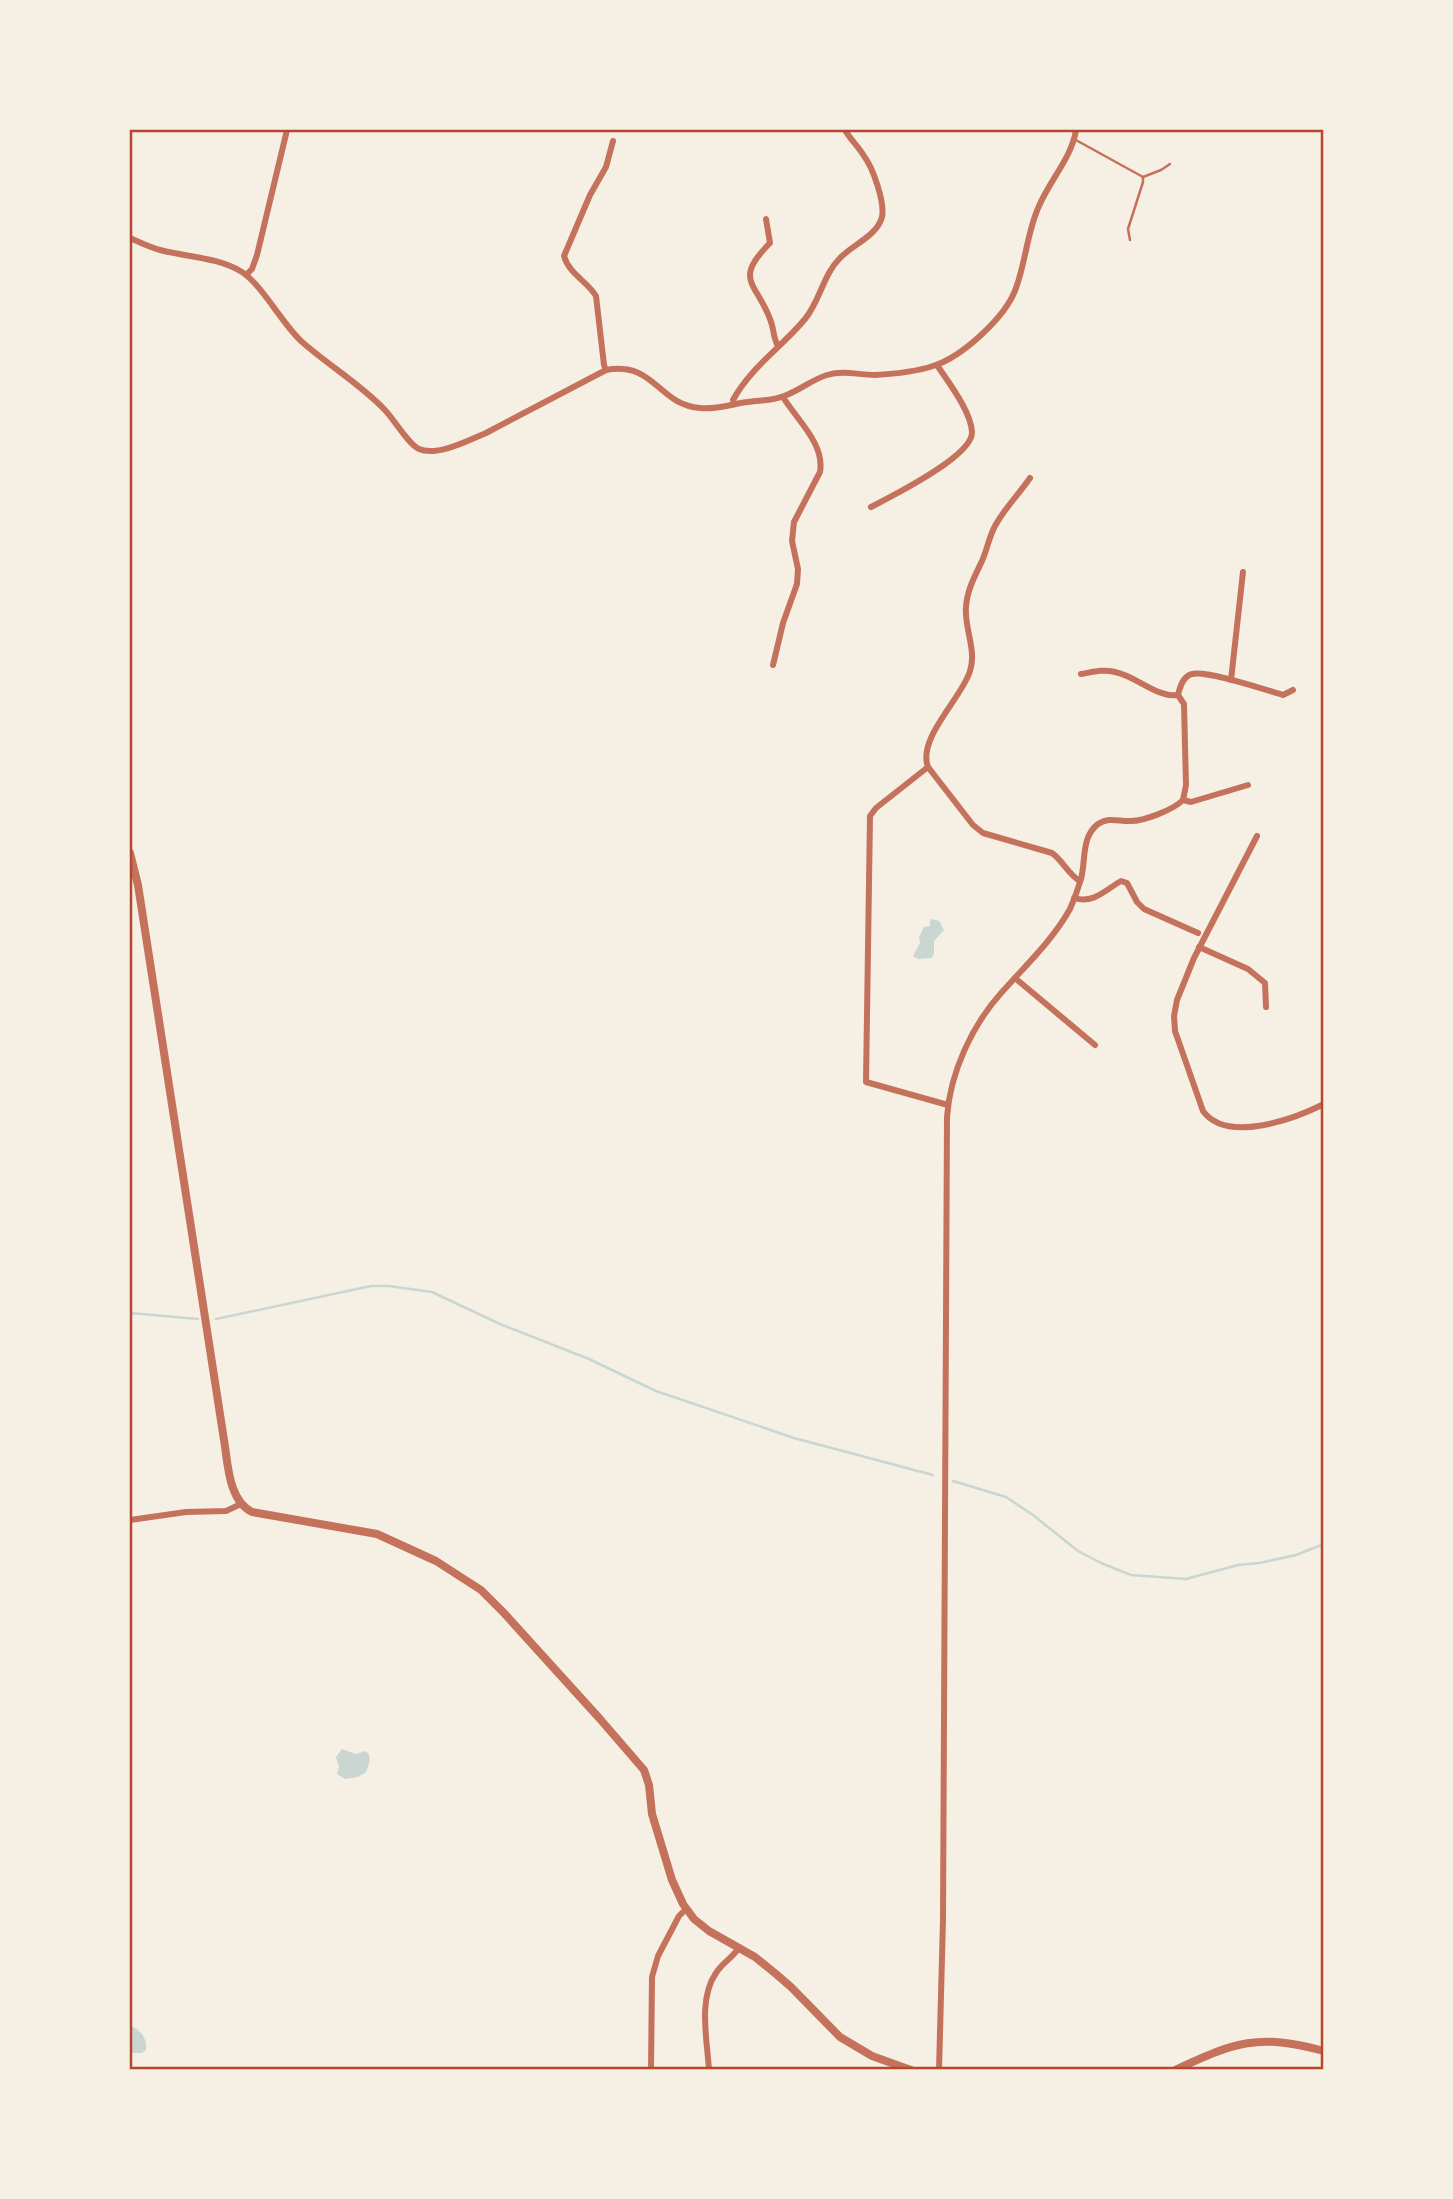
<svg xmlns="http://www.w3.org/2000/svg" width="1453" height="2199" font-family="Jost,sans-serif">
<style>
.water{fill:#c9d6d2}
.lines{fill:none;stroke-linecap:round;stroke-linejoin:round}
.stream{stroke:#c9d6d2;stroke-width:2.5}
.service{stroke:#c5725c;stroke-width:2.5}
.minor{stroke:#c5725c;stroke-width:6}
.tertiary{stroke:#c5725c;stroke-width:8}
.neatline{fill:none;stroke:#b5482f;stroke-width:2.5}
</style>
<rect width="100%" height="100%" fill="#f6efe4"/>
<!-- water -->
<g class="water">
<path d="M932,919l7,2 5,9 -10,11v12l-2,5 -14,1 -5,-3 7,-13 -1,-6 5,-10 6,-1v-5z"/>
<path d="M342,1749l14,5 9,-3c8,5 4,13 1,21l-8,5 -13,2 -8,-5 2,-7 -3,-10z"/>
<path d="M130,2026c10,2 18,14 16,24l-4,3h-12z"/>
</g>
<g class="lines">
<!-- stream -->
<g class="stream">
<path d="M130,1313l68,6"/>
<path d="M216,1319l155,-33h18l43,6 68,32 89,35 67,32 138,47 139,37"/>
<path d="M953,1481l53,16 27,18 45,36 23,12 30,12 55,4 52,-14 21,-2 37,-8 28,-11"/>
</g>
<!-- service -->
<g class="service">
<path d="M1074,139l69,38v5l-15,47 2,11"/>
<path d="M1143,177l18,-7 9,-6"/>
</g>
<!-- minor -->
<g class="minor">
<path d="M766,219l4,24c-37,37 -14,39 0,76 4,9 3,19 8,27"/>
<path d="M130,238c9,4 19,9 30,12 26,7 58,7 82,22 20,13 39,50 59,69 27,24 59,43 83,68 10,10 24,35 35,40 18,8 50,-9 67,-16l120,-63c49,-9 52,35 94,38 17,2 31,-4 47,-6 12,-2 26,-1 37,-6 15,-5 27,-16 43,-21 16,-5 32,0 48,0 18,-1 40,-3 58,-9 29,-9 73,-49 83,-78 10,-27 11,-56 23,-82 11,-26 33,-49 37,-76"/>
<path d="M246,275l6,-6 5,-14 30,-125"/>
<path d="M606,370l-2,-5 -8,-69c-9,-15 -27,-22 -32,-40l26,-61 16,-28 7,-26"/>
<path d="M735,404l-2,-4c18,-33 49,-53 72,-81 15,-18 18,-44 35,-61 12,-13 37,-22 42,-41 3,-15 -9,-49 -18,-61 -6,-10 -14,-17 -19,-26"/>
<path d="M1030,478c-11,16 -26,31 -35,48 -6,11 -8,24 -13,35 -7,15 -15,29 -16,46 -2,21 11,43 4,64 -8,27 -53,67 -42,96l45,58 10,8 69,20c11,8 17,22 28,28"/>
<path d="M871,507c21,-11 102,-51 101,-75 -1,-21 -24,-50 -35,-67"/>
<path d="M773,665l10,-42 14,-39 1,-15 -6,-28 2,-19 26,-50c5,-28 -23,-52 -37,-75"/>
<path d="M1081,674c12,-2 22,-5 34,-2 21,4 42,26 63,23"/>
<path d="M1231,680l12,-108"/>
<path d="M928,767l-52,41 -6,8 -4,266 82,23"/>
<path d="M1183,800l8,2 57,-17"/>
<path d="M1257,836l-63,122 -17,42 -3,16 1,15 28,80c24,33 91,8 121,-7"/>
<path d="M1074,898c20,6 31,-8 47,-17l6,2 10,19 7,7 54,24"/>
<path d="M1199,947l49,22 17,14 1,24"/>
<path d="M1015,978l80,67"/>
<path d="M130,1520l56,-8 40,-1 15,-7"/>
<path d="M651,2070l1,-93 6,-21 21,-40 7,-7"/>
<path d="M709,2070c-2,-31 -11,-71 7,-97 6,-10 16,-15 22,-24"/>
<path d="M939,2070l4,-150 4,-803c3,-44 25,-92 55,-125 24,-27 50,-51 68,-83 4,-9 8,-20 11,-30 5,-19 0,-42 17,-55 10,-7 19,-3 31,-3 13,1 44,-11 54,-21l3,-15 -2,-81 -6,-9c2,-8 5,-19 14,-21 15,-4 74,16 91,21l10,-5"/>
</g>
<!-- tertiary -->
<g class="tertiary">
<path d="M130,853l8,32 86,555c4,23 4,60 28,72l125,22 59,27 45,29 23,23 96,106 44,51 5,15 3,29 20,66 11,24 11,15 15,12 46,26 21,17 15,13 49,50 32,19 39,14"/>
<path d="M1175,2070c60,-28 83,-37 149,-19"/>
</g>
</g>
<!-- border -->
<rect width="1453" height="2199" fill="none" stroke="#f6efe4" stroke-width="262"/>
<rect x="131" y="131" width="1191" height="1937" class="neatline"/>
</svg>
